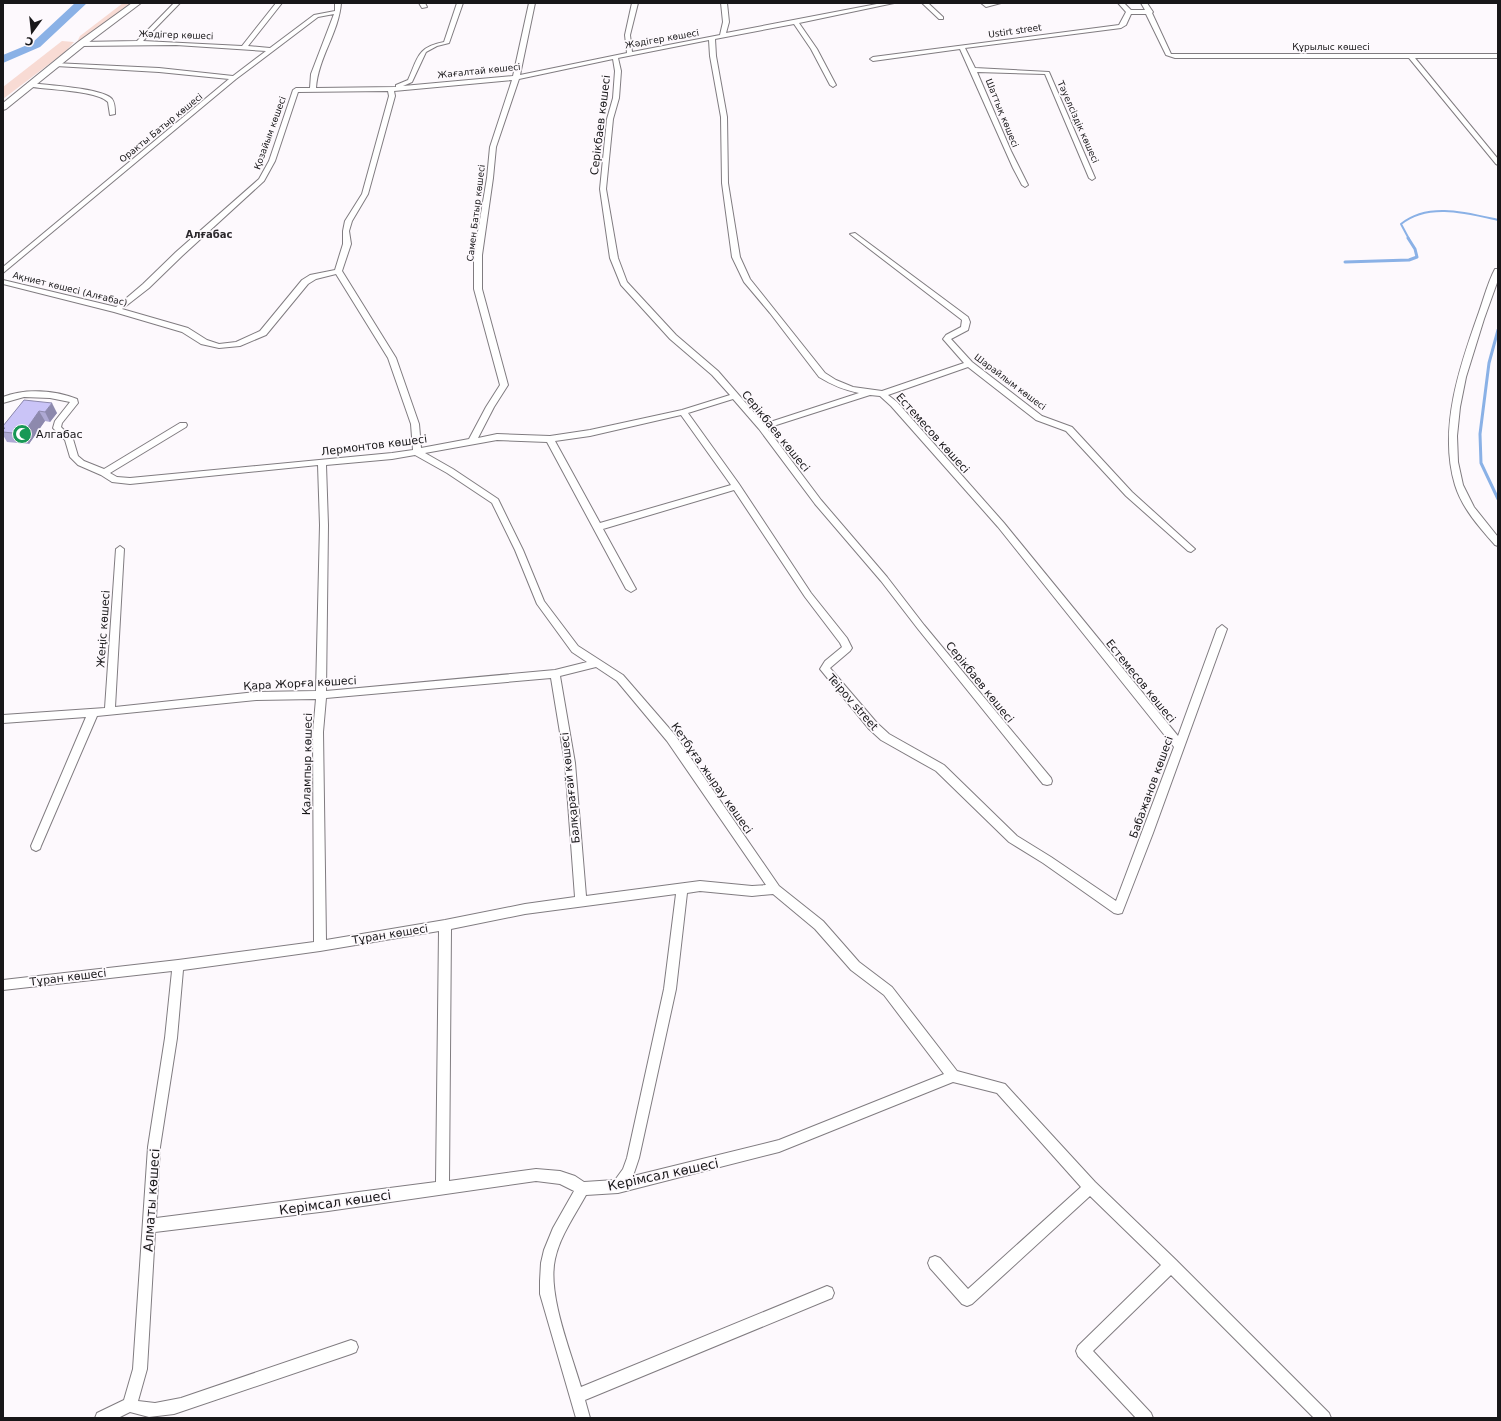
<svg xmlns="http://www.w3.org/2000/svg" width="1501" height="1421" font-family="'DejaVu Sans',sans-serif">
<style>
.green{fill:#f8dbd4}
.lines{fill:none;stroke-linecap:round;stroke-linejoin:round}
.stream-far1{stroke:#8ab1e6;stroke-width:2}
.stream{stroke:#8ab1e6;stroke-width:3}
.river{fill:#8ab1e6;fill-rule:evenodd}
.minor-casing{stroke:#807c80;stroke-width:2}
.secondary-casing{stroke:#807c80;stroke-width:2}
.minor{fill:#fff;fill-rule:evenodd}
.secondary{fill:#fff;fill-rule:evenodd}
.wall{fill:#aea9d4}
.shaded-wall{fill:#8d89ad}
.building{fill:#cac4f7;stroke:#8d89ad}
.labels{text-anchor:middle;stroke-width:3.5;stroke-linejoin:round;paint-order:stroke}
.far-street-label{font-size:9px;fill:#181719;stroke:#fdf9fd}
.far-neighbourhood-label{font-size:10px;font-weight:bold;fill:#2b282c;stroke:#fdf9fd}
.street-label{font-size:11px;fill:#181719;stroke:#fdf9fd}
.poi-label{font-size:11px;fill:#181719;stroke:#fdf9fd;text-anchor:start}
.near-street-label{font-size:13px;fill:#181719;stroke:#fdf9fd}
</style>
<rect width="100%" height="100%" fill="#fdf9fd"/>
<!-- green -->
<g class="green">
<path d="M123,3h14l-52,38 -8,1 3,-6z"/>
<path d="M62,41l12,1 -9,10 -62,47v-12z"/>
</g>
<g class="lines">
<!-- stream-far1 -->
<path class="stream-far1" d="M1409,239l-8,-15c27,-22 66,-11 97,-4"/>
<!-- stream -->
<g class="stream">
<path d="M1345,262l64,-2 8,-3 -2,-8 -7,-11"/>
<path d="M1498,330l-9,33 -9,71 1,29 17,36"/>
</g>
<!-- river -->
<path class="river" d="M75,3h12l-47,44 -37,16v-8l29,-12z"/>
<!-- minor casing -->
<g class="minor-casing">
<g id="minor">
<path d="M174,3h6l-37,38 99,5 34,-43h6l-34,43 22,2 44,-33 21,-4v-8h6c-2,29 -23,55 -25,85l80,-1v-2l12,-5c10,-22 9,-33 36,-38l13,-39h6l-14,40 -12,3 -11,6 -14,30 -9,4 110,-10 16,-73h6l-15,72 107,-22 -2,-18 7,-32h6l-8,32 2,17 88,-17 3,-13 -2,-19h6l2,19 -3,11 156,-30h12l-95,20 18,26 19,36 -3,2 -3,-2 -19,-36 -17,-25 -79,15 1,17 11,61 1,66 12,74 10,22 75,94 11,7 17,7 29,4 82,-28 -21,-24 3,-4 15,-8 1,-7 -112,-86 5,-1 113,84 2,5 -2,8 -17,9 21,23 70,54 30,11 60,65 63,57 -4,3 -3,-1 -62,-55 -60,-65 -30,-11 -68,-53 -80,28 9,7 107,121 174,213 39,-107 5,-4 5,4 -74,204 -31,80 -4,1 -4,-1 -71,-50 -34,-21 -73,-71 -55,-31 -12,-11 -49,-60 5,-8 17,-14 -2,-4 -35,-46 -71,-107 -131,39 33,60 -5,3 -5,-3 -79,-147 -50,-2 -72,13 28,16 45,30 25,51 21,51 34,45 45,29 52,60 104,151 44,35 36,41 33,25 65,84 48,13 90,98 81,78 153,153 2,5h-17l-143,-143 -78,76 58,62 2,5h-17l-58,-62 -2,-5 2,-5 83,-81 -71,-69 -118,108 -5,2 -5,-2 -32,-36 -2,-5 2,-5 5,-2 5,2 28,31 113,-102 -84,-94 -44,-11 -174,70 -161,41 -32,2c-11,20 -26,41 -31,64 -8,35 16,93 26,128l246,-101 5,2 2,5 -2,5 -247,102 5,18h-14l-36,-124v-13l1,-18 3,-13 9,-22 21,-37 -14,-7 -24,-3 -208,30 -173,21 -8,137 -9,32 17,2 26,-5 170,-58 5,2 2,5 -2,5 -5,2 -177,60 -25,3 -19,-5 -12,6h-23l2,-5 27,-13 9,-31 15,-222 17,-109 7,-67 -169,19v-10l175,-20 136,-18 -1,-210 3,-33 -60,1 -159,16 -56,130 -1,3 -4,2 -4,-2 -1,-3 55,-129 -83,6v-8l102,-7 11,-159 4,-3 4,3 -9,158 141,-15 60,-1 4,-166 -2,-60 -188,19 -18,-2 -11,-7 -23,-10 -8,-8 -5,-17 -12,-12 2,-7 15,-19 -20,-4 -26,-1 -21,6v-6c22,-9 52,-7 74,2l1,4 -16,20 -1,4 12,12 5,17 6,5 20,8 76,-46h6l1,2 -1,2 -76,46 7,4 13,1 262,-25 21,-3 -2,-26 -23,-66 -52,-84 -20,5 -8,5 -42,51 -26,11 -21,2 -18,-4 -19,-12 -68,-20 -111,-28v-4l113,27 27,-23 33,-32 83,-73 10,-18 24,-71 3,-2h14l1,-14 23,-60 -16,3 -82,62 -233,194v-6l226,-188 -70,-7 -103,-6 -2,-1v-2l105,5 74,8 33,-25 -90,-6 -95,1 -3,-2 3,-2 56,-1zM709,40l1,16 11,61 1,66 10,74 12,25 26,31 49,64c13,8 25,13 40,16l-95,31 -46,-53 -42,-36 -49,-53 -9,-24 -12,-69 7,-70 6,-21 2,-27 -3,-13zM613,59l2,12 -2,27 -6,21 -7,70 10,69 11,27 49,54 42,36 18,20 -48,15 -92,20 -40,6 -53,-2 -19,4 16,-31 14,-22 -26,-96v-34l11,-77 3,-31 23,-68zM512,80l-22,67 -3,31 -13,77v34l26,96 -14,22 -17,32 -48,9 -2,-24 -23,-66 -54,-87 9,-27 -2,-13 3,-10 16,-27 27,-98 -1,-5zM388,91l1,5 -27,98 -17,27 -2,10v13l-8,26 -25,5 -8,5 -42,51 -24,11 -17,2 -12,-4 -19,-12 -66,-19 27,-21 33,-32 82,-75 11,-20 23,-69zM870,395l10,1 11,10 107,121 176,220 -58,154 -65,-44 -34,-21 -73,-71 -55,-31 -12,-11 -47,-55 20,-17 2,-3 -5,-10 -36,-45 -72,-109 -51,-71 45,-14 26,30 56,75 66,77 37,48 125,155 4,1 4,-1 1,-3 -1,-3 -127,-153 -37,-48 -66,-77 -54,-72zM681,415l50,70 -131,38 -45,-82 35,-5zM415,455l32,18 45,30 23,47 22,54 35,48 15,10 -32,8 -229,21 2,-166 -2,-60 66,-6zM596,667l21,14 50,60 99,144 -14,1 -52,-5 -114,15 -11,-133 -15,-87zM551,678l14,85 10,134 -50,7 -80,16 -119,20 -3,-208 3,-34zM700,891l52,5 21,-2 42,35 36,41 33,25 60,79 -165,66 -146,36 6,-18 37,-169 11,-96zM676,894l-12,95 -37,169 -4,11 -8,11 -31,2 -9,-6 -15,-5 -24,-2 -87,12 2,-252 74,-15zM439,931l-3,251 -280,36 4,-71 17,-109 6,-68 137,-19z"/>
<path d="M419,3h6l2,4 -5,1z"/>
<path d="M922,3h6l15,14v2h-4z"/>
<path d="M981,3h20l-15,4z"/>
<path d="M1118,3h6l7,7h14l-4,-7h6l6,9 -1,1 19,41h327v4h-83l83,101v6l-2,-1 -87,-106h-234l-9,-3 -20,-41h-15l-5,11 -5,3 -156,20 10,20 74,4 46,106 -3,2 -3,-2 -44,-104 -68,-2 34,79 17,34 -3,2 -3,-2 -9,-17 -53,-119 -87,12 -3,-2 3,-2 246,-32 7,-13z"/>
<path d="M29,83c16,2 74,5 83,16 3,4 3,10 3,15l-5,1 -2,-13c-11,-12 -63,-12 -81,-16v-2z"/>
<path d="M1495,269h3v11l-14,39 -18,58 -6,30 -3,29 1,26 5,23 11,22 24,30v9l-3,-1c-16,-18 -33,-37 -40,-60 -17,-56 5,-120 24,-173 5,-14 9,-30 16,-43z"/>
</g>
</g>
<!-- secondary casing -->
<g class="secondary-casing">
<path id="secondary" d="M132,3h9l-57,43 -78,63 -3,1v-7l75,-61z"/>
</g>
<!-- minor -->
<use href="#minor" class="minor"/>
<!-- secondary -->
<use href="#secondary" class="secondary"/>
</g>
<!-- wall -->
<path class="wall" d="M24,400l33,13 -7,9 -5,-1 -16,23 -22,-2 -4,-7v-9z"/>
<!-- shaded-wall -->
<g class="shaded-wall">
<path d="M52,403l5,10 -7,9 -5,-10z"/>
<path d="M39,411l6,10 -16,23 -6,-10z"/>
</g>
<!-- building -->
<path class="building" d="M24,400l28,3 -7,9 -6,-1 -16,23 -20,-2v-2l2,-2h-2v-2z"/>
<!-- icons -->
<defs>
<g id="mosque-disc" transform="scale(1)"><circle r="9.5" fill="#189856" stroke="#fdf9fd"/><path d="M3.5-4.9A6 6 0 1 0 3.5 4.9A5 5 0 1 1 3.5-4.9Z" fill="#fff"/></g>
</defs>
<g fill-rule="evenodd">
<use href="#mosque-disc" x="22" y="434"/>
</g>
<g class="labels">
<!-- far-street labels -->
<g class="far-street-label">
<text transform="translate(1015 31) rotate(-8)" y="3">Ustirt street</text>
<text transform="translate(176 35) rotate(2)" y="3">Жәдігер көшесі</text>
<text transform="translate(662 39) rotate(-10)" y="3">Жәдігер көшесі</text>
<text x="1331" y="50">Құрылыс көшесі</text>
<text transform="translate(479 71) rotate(-6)" y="3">Жағалтай көшесі</text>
<text transform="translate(1002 113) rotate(68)" y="3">Шаттық көшесі</text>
<text transform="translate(1078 122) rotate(66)" y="3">Тәуелсіздік көшесі</text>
<text transform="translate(161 128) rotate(-39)" y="3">Оракты Батыр көшесі</text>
<text transform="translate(270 133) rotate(-70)" y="3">Қозайым көшесі</text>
<text transform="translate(476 213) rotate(-83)" y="3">Самен Батыр көшесі</text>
<text transform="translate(70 289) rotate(14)" y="3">Ақниет көшесі (Алғабас)</text>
<text transform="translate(1010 382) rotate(37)" y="3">Шарайлым көшесі</text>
</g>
<!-- far-neighbourhood labels -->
<g class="far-neighbourhood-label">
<text x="209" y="238">Алғабас</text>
</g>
<!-- street labels -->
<g class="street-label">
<text transform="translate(600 125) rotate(-83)" y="4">Серікбаев көшесі</text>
<text transform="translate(776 431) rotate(51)" y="4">Серікбаев көшесі</text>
<text transform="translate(933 433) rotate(48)" y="4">Естемесов көшесі</text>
<text transform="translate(374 445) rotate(-7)" y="4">Лермонтов көшесі</text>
<text transform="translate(103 629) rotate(-86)" y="4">Жеңіс көшесі</text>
<text transform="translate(1141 681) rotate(51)" y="4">Естемесов көшесі</text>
<text transform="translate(980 682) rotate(51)" y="4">Серікбаев көшесі</text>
<text transform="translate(300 683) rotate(-3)" y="4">Қара Жорға көшесі</text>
<text transform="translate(853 702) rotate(49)" y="4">Teipov street</text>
<text transform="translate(307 764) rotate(-89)" y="4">Қалампыр көшесі</text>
<text transform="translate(712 778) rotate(55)" y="4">Кетбұға жырау көшесі</text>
<text transform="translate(1151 787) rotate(-70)" y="4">Бабажанов көшесі</text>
<text transform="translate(570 788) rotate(-96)" y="4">Балқарағай көшесі</text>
<text transform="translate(390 934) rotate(-9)" y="4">Тұран көшесі</text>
<text transform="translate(68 977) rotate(-7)" y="4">Тұран көшесі</text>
</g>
<!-- poi labels -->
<g class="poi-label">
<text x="36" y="438">Алгабас</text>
</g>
<!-- near-street labels -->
<g class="near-street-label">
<text transform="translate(663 1174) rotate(-12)" y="5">Керімсал көшесі</text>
<text transform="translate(151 1200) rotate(-86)" y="5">Алматы көшесі</text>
<text transform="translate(335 1202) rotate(-8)" y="5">Керімсал көшесі</text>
</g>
</g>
<!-- border -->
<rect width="1501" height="1421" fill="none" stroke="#181719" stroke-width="8"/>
<!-- north arrow -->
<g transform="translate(32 32) rotate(195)" stroke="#fdf9fd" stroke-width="3" paint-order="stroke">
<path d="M0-3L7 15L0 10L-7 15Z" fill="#181719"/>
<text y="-6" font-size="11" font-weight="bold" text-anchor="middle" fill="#181719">С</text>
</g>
</svg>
